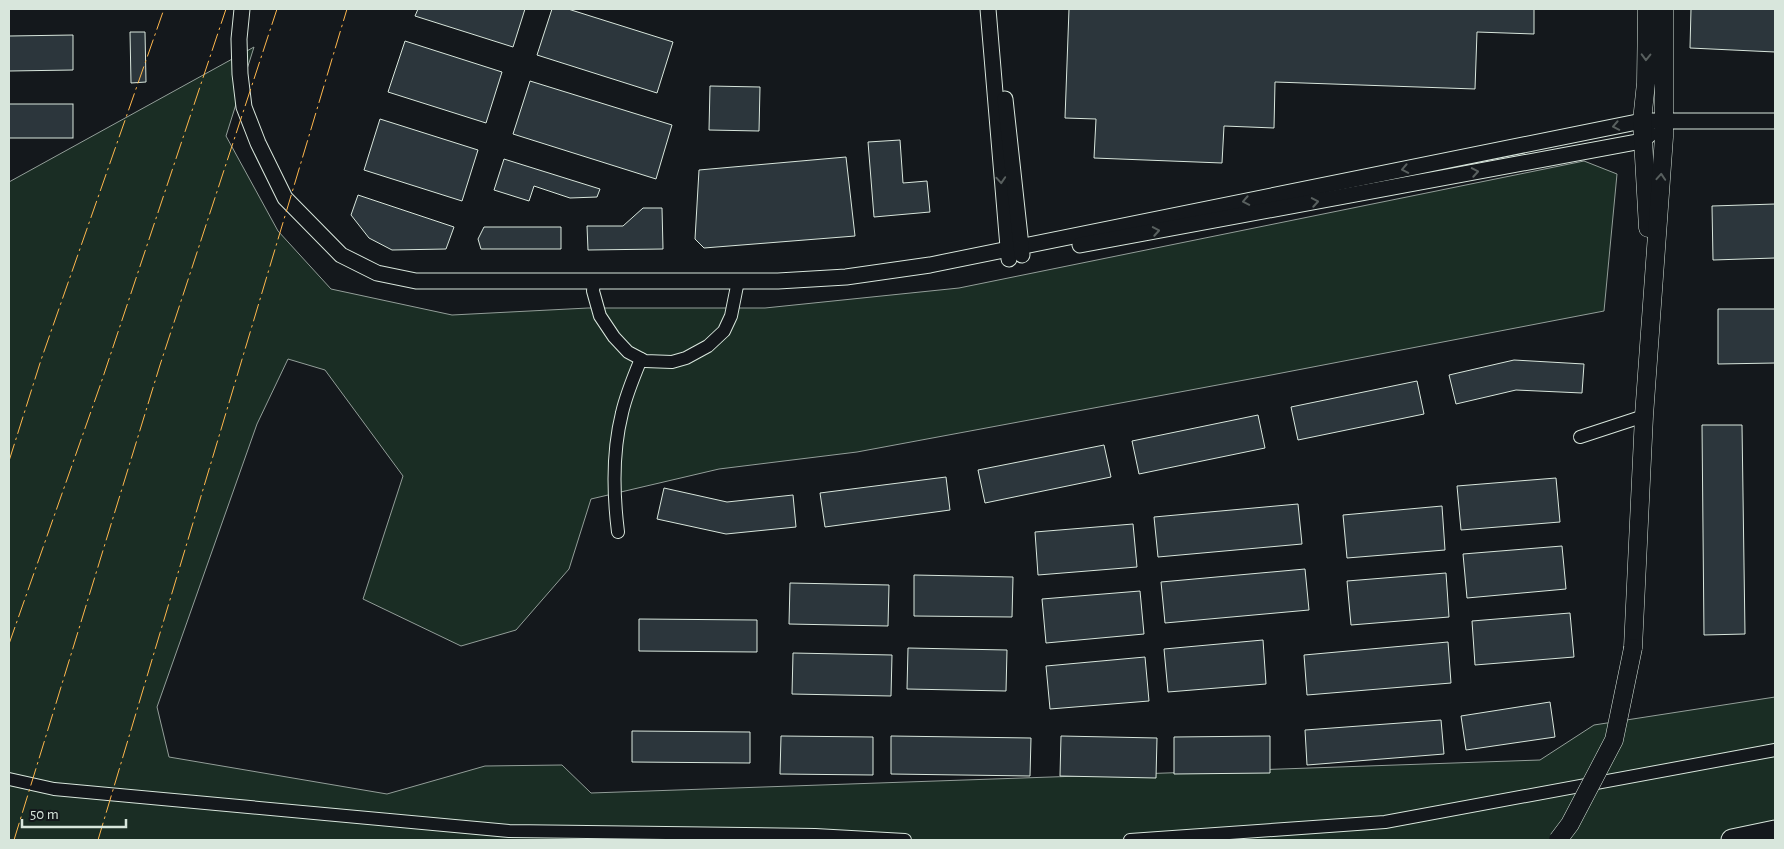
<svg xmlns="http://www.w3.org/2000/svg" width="1784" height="849" font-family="'Alegreya Sans',sans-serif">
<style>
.green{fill:#1a2d24;stroke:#939e99}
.building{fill:#2c363c;stroke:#d8e6dc}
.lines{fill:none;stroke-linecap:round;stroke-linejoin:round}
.minor-casing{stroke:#d8e6dc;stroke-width:14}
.tertiary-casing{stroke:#d8e6dc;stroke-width:17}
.secondary-casing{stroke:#d8e6dc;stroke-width:19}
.trunk-casing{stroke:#d8e6dc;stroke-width:23}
.minor{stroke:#14181c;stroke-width:12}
.tertiary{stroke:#14181c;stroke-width:15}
.secondary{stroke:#14181c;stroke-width:18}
.trunk{stroke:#14181c;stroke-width:21}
.secondary-bridge-casing{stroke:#d8e6dc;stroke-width:19;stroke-linecap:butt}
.secondary-bridge{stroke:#14181c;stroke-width:18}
.power{stroke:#ffb74d;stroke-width:1;stroke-dasharray:18 4 2.5 4;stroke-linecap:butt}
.oneway{stroke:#59605f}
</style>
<rect width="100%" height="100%" fill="#14181c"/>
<!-- green -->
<path class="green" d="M254,47l-28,89 52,95 53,58 121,26 136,-7h177l194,-20 625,-127 33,13 -13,137 -338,65 -409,76 -138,17 -128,30 -22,70 -53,61 -55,16 -98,-47 40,-123 -78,-106 -37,-11 -31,65 -100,283 12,50 218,37 98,-28 77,-1 29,28 949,-33 54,-35 181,-28v143h-1766v-658z"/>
<!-- building -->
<g class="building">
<path d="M418,9h107l-12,38 -98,-31z"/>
<path d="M552,9h16l105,33 -16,51 -120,-38z"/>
<path d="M1069,9h465v25l-57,-2 -2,57 -200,-7 -1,46 -50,-2 -2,37 -128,-5 2,-39 -31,-1z"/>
<path d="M1691,9h84v43l-85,-4z"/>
<path d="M130,32h15l1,50 -15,1z"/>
<path d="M73,35v35l-64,1v-35z"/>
<path d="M405,41l97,31 -16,51 -98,-31z"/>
<path d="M530,81l142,44 -16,54 -143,-45z"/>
<path d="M710,86l50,1 -1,44 -50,-1z"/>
<rect x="9" y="104" width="64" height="34"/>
<path d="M380,119l98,31 -16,51 -98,-31z"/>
<path d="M900,140l3,43 24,-2 3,31 -56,5 -6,-75z"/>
<path d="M846,157l9,79 -151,12 -9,-9 4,-69z"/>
<path d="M504,159l96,30 -3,8 -27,1 -36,-12 -5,15 -35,-11z"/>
<path d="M358,195l96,32 -8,22 -54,1 -23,-12 -18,-23z"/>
<path d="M1775,204v54l-62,2 -1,-54z"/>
<path d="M643,208h19l1,41 -75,1 -1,-24h36z"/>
<path d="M484,227h77v22h-80l-3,-10z"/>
<path d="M1718,309h57v54l-57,1z"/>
<path d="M1514,360l70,4 -2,29 -66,-3 -60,14 -7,-29z"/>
<path d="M1417,381l7,33 -126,26 -7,-33z"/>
<path d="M1258,415l7,33 -126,26 -7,-33z"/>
<path d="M1702,425h40l3,209 -41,1z"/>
<path d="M1104,445l7,32 -126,26 -7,-33z"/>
<path d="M946,477l4,33 -125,17 -5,-34z"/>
<path d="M1556,478l4,44 -99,8 -4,-44z"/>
<path d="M664,488l63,14 66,-7 3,32 -70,7 -69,-15z"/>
<path d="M1298,504l4,40 -144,13 -4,-40z"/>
<path d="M1442,506l3,44 -98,8 -4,-43z"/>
<path d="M1133,524l4,43 -99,8 -3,-43z"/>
<path d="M1562,546l4,43 -99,9 -4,-44z"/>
<path d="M1305,569l4,41 -144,13 -4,-41z"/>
<path d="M1446,573l3,44 -98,8 -4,-44z"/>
<path d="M914,575l99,2 -1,40 -98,-1z"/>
<path d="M790,583l99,2 -1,41 -99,-2z"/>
<path d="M1140,591l4,43 -98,9 -4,-44z"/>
<path d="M1570,613l4,44 -99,8 -3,-44z"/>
<path d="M639,619l118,1v32l-118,-1z"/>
<path d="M1263,640l3,44 -98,8 -4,-43z"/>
<path d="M1448,642l3,41 -144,12 -3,-40z"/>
<path d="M908,648l99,2 -1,41 -99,-2z"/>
<path d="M793,653l99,2 -1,41 -99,-2z"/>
<path d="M1145,657l4,44 -99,8 -4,-43z"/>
<path d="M1550,702l5,35 -89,13 -5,-34z"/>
<path d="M1441,720l3,34 -137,11 -2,-35z"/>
<path d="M632,731l118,1v31l-118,-1z"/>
<path d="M781,736l92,1v38l-93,-1z"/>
<path d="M891,736l140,2 -1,38 -139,-2z"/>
<path d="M1061,736l96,2 -1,40 -96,-2z"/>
<path d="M1270,736v37l-96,1v-37z"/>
</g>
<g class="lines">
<!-- minor casing -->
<g class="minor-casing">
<g id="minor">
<path d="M594,281l-1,10 7,25 14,21 14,15 17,9 27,1 14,-4 22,-12 16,-15 7,-15 7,-35"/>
<path d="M1580,437l64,-21"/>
<path d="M618,532c-5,-40 -6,-79 4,-119 4,-18 12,-37 19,-54"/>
<path d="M9,779l45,10 455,42 306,4 90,5"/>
<path d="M1130,840l255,-18 390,-72"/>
</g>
</g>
<!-- tertiary casing -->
<g class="tertiary-casing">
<g id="tertiary">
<path d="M242,9l-3,30 1,35 4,33 14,36 27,55 56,57 36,18 39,8h362l68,-4 84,-12 712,-144h133"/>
<path d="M988,9l21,250"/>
<path d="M1005,99l17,156"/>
<path d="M1080,245l562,-104 8,-7"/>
</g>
</g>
<!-- secondary casing -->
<g class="secondary-casing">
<g id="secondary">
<path d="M1647,9l-1,74 -4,38 6,107"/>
<path d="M1633,648l11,-232 20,-279v-128"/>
</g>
</g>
<!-- trunk casing -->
<g class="trunk-casing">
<path id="trunk" d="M1732,840l43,-9"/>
</g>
<!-- minor -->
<use href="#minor" class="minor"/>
<!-- tertiary -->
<use href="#tertiary" class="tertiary"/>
<!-- secondary -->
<use href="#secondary" class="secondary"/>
<!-- trunk -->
<use href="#trunk" class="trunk"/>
<!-- secondary-bridge casing -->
<g class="secondary-bridge-casing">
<path id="secondary-bridge" d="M1558,840l12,-16 44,-84 19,-92"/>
</g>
<!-- secondary-bridge -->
<use href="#secondary-bridge" class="secondary-bridge"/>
<!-- power -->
<g class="power">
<path d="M9,461l32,-101 123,-351"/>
<path d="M9,644l92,-261 125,-374"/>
<path d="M14,840l146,-475 117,-356"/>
<path d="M98,840l249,-831"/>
</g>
</g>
<!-- one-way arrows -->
<defs><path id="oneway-chevron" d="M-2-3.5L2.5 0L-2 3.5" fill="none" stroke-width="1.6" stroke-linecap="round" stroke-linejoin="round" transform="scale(1.25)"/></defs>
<g class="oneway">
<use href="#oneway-chevron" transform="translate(1646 57) rotate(91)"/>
<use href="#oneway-chevron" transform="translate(1616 126) rotate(169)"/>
<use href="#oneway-chevron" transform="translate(1405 169) rotate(169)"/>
<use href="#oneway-chevron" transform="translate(1475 172) rotate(-10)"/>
<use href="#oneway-chevron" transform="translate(1661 177) rotate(-86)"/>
<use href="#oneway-chevron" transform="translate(1001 180) rotate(86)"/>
<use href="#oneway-chevron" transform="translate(1246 201) rotate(169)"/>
<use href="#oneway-chevron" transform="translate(1315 202) rotate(-10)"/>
<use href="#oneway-chevron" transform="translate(1156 231) rotate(-10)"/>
</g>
<!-- border -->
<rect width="1784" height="849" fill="none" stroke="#d8e6dc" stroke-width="20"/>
<!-- scale -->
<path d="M22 819v8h104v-8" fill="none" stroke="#d8e6dc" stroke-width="2.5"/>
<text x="30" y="819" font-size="15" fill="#d8e6dc" stroke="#14181c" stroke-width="4" paint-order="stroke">50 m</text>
</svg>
